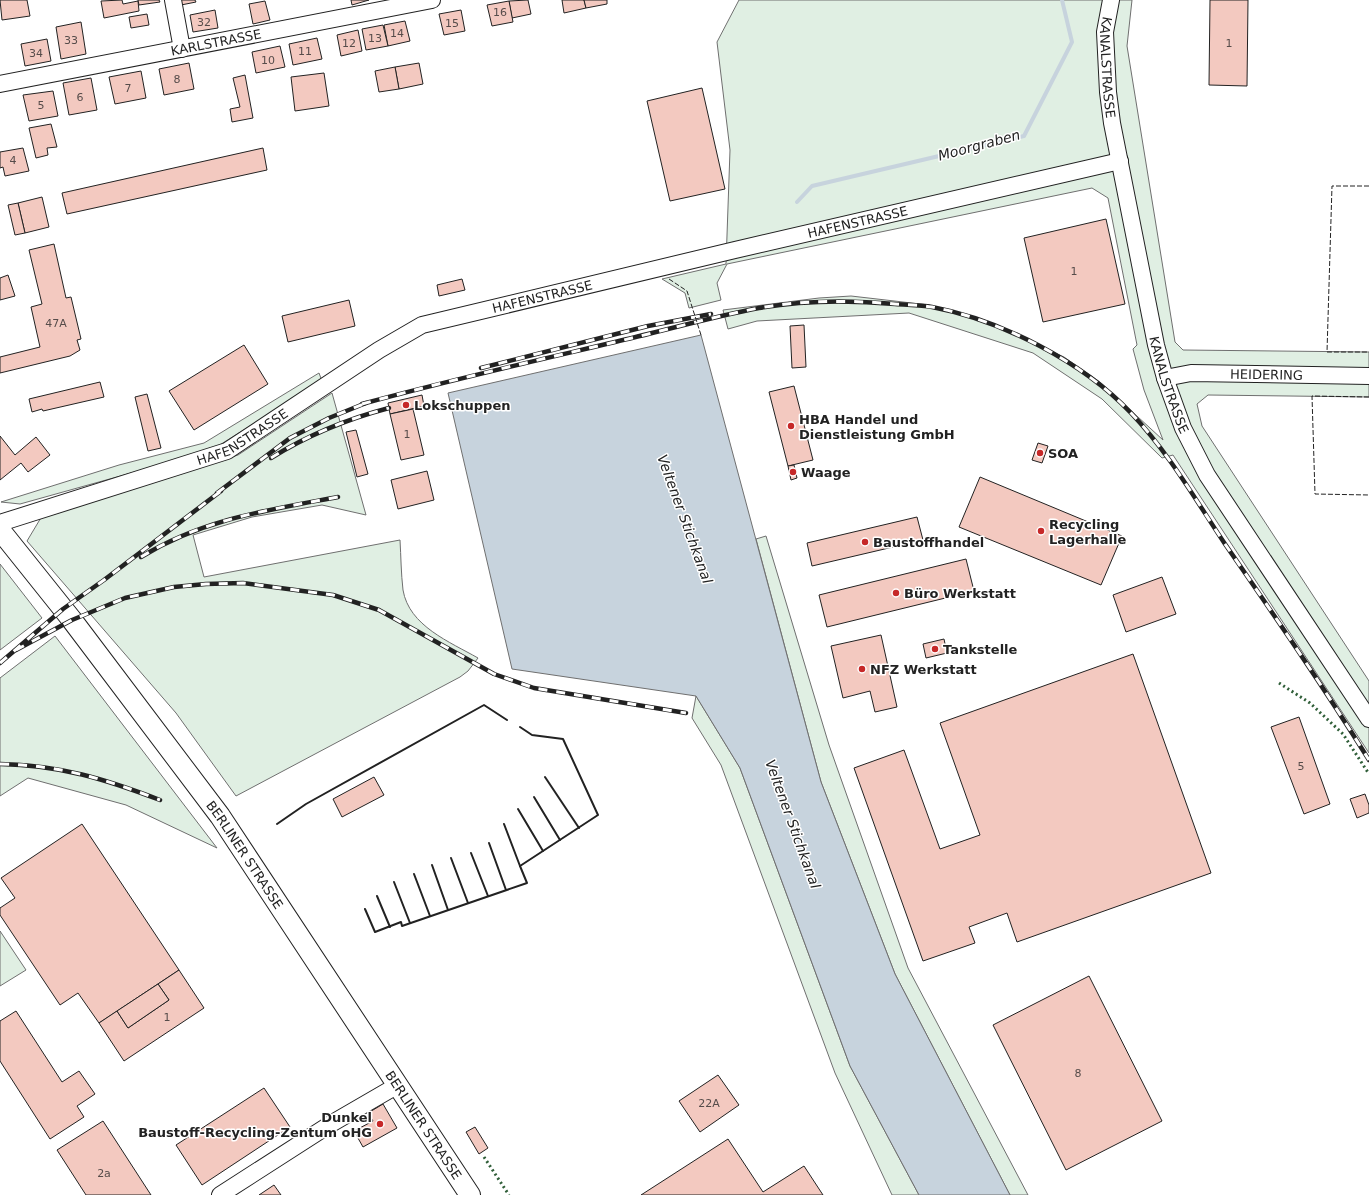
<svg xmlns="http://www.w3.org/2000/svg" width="1369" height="1195" font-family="'DejaVu Sans',sans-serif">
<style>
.green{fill:#e0efe3;stroke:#6f6f6f}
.water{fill:#c7d3dd;stroke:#6f6f6f}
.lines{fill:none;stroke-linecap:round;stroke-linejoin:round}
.stream{stroke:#c7d3dd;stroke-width:4}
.building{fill:#f3c9c0;stroke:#222}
.minor-casing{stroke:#222;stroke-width:18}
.major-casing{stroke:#222;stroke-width:22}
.minor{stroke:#fff;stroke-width:16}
.major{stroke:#fff;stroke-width:20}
.rail-casing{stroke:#222;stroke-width:4.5}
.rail{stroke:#fff;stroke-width:3;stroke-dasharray:9;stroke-linecap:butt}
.hedge{stroke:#2f5e38;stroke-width:3;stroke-dasharray:2 3;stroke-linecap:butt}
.fence{stroke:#222;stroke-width:1;stroke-dasharray:5 2;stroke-linecap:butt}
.wall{stroke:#222;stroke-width:2}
.poi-dot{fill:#c62828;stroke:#fff;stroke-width:1.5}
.labels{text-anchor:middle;stroke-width:3;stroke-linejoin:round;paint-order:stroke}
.number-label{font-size:11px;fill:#564c4a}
.street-label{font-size:13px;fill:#222;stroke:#fff}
.poi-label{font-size:13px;font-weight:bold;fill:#222;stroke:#fff;text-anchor:start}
.water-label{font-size:14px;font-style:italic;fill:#222;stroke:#fff}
</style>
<rect width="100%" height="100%" fill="#fff"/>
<!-- green -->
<g class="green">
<path d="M739,0h393l-5,46 48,296 8,8 186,2v45l-161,-2 -11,9 5,22 167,255v72l-196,-298 -11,3 -60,-59 -69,-46 -124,-40 -152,8 -29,8 -5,-19 96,-12 32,-2 78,9 53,15 82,37 36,25 63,58 -19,-50 -11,-41 4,-4 -29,-147 -16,-10 -365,76 -10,19 4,17 -32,8 -4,-15 -23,-14 64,-15 4,-114 -13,-108z"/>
<path d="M319,373l3,8 -112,70 -190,53 -19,-2 118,-37 85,-22z"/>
<path d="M332,393l34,122 -44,-10 -70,12 -59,18 11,42 196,-37c1,17 1,33 3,50 6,36 47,52 75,68l-10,13 -8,6 -224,119 -60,-83 -149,-172 15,-25 196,-61z"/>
<path d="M766,536l63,209 79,223 120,227h-18l-115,-221 -74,-192 -65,-243z"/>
<path d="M0,564l42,54 -42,32z"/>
<path d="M55,636l162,212 -91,-43 -98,-27 -28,18v-118z"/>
<path d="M696,696l44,72 110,298 69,129h-27l-57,-122 -114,-308 -29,-47z"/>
<path d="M0,931l26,39 -26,16z"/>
</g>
<!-- water -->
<path class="water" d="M701,335l120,447 74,192 115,221h-91l-69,-129 -110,-298 -44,-72 -184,-27 -64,-276z"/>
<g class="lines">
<!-- stream -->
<path class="stream" d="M797,202l15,-16 212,-50 48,-94 -10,-42"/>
</g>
<!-- building -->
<g class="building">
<path d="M0,0h27l3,16 -28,4z"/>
<path d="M122,0l1,4 15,-3 1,10 -35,7 -3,-17z"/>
<path d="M138,0h21l1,2 -21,3z"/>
<path d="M180,0h15l1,2 -15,3z"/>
<path d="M351,0h18l-17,5z"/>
<path d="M528,0l3,14 -19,4 -3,-17z"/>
<path d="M562,0h22l2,8 -22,5z"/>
<path d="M584,0h23v4l-21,4z"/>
<path d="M1210,0h38l-1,86 -38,-1z"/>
<path d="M265,1l5,19 -17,4 -4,-20z"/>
<path d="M509,1l4,21 -21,4 -5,-21z"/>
<path d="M215,10l3,18 -25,4 -3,-17z"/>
<path d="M461,10l4,21 -21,4 -5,-21z"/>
<path d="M147,14l2,11 -18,3 -2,-11z"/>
<path d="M405,21l5,20 -22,5 -4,-21z"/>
<path d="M81,22l5,32 -25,5 -5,-32z"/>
<path d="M383,25l5,21 -22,4 -4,-21z"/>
<path d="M358,30l4,21 -21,5 -4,-21z"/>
<path d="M317,38l5,21 -29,6 -4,-21z"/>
<path d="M47,39l4,22 -26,5 -4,-22z"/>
<path d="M280,46l5,21 -29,6 -4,-21z"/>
<path d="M189,63l5,26 -30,6 -5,-26z"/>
<path d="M419,63l4,21 -24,5 -4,-22z"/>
<path d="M395,67l4,22 -20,3 -4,-21z"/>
<path d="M141,71l5,27 -31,6 -6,-27z"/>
<path d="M324,73l5,33 -34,5 -4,-34z"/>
<path d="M245,75l8,43 -21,4 -2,-13 10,-2 -7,-29z"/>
<path d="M91,78l6,32 -28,5 -6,-32z"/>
<path d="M702,88l23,101 -55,12 -23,-100z"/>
<path d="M53,91l5,25 -29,5 -6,-26z"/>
<path d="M51,124l6,23 -10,1 1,7 -12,3 -7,-30z"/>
<path d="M23,148l6,23 -24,5 -2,-9 -3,1v-16z"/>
<path d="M263,148l4,22 -200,44 -5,-21z"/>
<path d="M42,197l7,30 -24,6 -7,-30z"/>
<path d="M18,203l7,30 -10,2 -7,-30z"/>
<path d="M1106,219l19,85 -82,18 -19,-84z"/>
<path d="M54,244l12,54 5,-1 10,42 -4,1 3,10 -10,6 -70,17v-16l40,-10 -9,-40 11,-3 -13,-54z"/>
<path d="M8,275l7,21 -15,4v-22z"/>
<path d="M462,279l3,11 -26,6 -2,-11z"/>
<path d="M349,300l6,26 -67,16 -6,-26z"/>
<path d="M804,325l2,42 -14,1 -2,-42z"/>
<path d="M244,345l24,39 -74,46 -25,-39z"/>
<path d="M100,382l4,15 -61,14 -1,-2 -10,3 -3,-13z"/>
<path d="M794,386l19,74 -25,6 -19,-74z"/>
<path d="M147,394l14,54 -13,3 -13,-54z"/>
<path d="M422,395l2,11 -34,8 -2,-11z"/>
<path d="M413,409l11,46 -23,5 -11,-46z"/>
<path d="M356,430l12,44 -11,3 -11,-45z"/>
<path d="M0,436l15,19 21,-18 14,18 -22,17 -7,-9 -21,17z"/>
<path d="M1038,443l10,3 -6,17 -10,-3z"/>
<path d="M794,465l3,13 -6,2 -3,-14z"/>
<path d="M427,471l7,29 -36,9 -7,-29z"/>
<path d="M980,477l142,59 -21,49 -142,-58z"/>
<path d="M917,517l6,23 -111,26 -5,-23z"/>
<path d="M966,559l8,32 -147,36 -8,-32z"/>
<path d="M1162,577l14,37 -50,18 -13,-37z"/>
<path d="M881,635l16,72 -22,5 -5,-21 -27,7 -12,-52z"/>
<path d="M944,639l3,14 -21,5 -3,-14z"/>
<path d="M1133,654l78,219 -194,69 -10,-29 -38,14 6,16 -52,18 -69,-193 50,-18 36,99 40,-14 -40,-112z"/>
<path d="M1299,717l31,87 -26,10 -33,-87z"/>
<path d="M374,777l10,18 -42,22 -9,-18z"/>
<path d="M1365,794l4,11v8l-12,5 -7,-19z"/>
<path d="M82,824l97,146 -80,53 -21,-30 -18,12 -60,-90v-7l15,-10 -14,-20z"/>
<path d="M179,970l25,38 -80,53 -25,-38 18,-12 11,17 41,-28 -11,-16z"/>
<path d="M1089,976l73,145 -96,49 -73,-145z"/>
<path d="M158,984l11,16 -41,28 -11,-17z"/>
<path d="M16,1011l46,71 17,-11 16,23 -18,12 7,11 -34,22 -50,-78v-40z"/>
<path d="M718,1075l21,30 -39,27 -21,-31z"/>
<path d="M264,1088l26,39 -88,58 -26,-40z"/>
<path d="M383,1104l14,24 -34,19 -9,-16 19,-10 -5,-8z"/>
<path d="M103,1121l48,74h-65l-29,-45z"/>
<path d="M475,1127l13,21 -9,6 -13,-22z"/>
<path d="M728,1139l35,53 41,-26 19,29h-182z"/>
<path d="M274,1185l7,10h-22z"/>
</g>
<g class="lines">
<!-- minor casing -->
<g class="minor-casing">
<g id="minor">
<path d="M173,0l9,49"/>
<path id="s1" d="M1111,0l-6,32 3,60 4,31 44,222 9,33 18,50 24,47 162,244"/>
<path id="s2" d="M0,84l432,-84"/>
<path id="s3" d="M1165,378l26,-5 178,3"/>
<path id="s4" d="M0,523l227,-72 152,-101 43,-25 313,-75 385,-89"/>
<path d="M220,1195l109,-70 69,-40"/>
</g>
</g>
<!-- major casing -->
<g class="major-casing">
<g id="major">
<path id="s5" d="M0,530l72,90 148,196 250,379"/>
</g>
</g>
<!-- minor -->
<use href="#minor" class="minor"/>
<!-- major -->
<use href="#major" class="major"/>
<!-- rail casing -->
<g class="rail-casing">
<g id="rail">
<path d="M481,368l167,-42 63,-12"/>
<path d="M362,404c84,-23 168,-42 253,-62 48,-11 96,-25 144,-34 45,-8 91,-8 136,-4 12,1 25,1 37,3 69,13 151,55 199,106 38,40 64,86 94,131 49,71 98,142 144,216"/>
<path d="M271,458c37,-23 76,-39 118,-50"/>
<path d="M217,493l73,-55 39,-20 37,-15"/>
<path d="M141,557c62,-38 127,-47 197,-60"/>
<path d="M16,650l56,-30 53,-22 49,-11 32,-3 37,-1 90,12 46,15 115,64 40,14 152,25"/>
<path d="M0,663l63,-54 41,-29 117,-89"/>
<path d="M0,764c60,1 105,15 160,36"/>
</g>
</g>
<!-- rail -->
<use href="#rail" class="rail"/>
<!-- hedge -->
<g class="hedge">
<path d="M1279,683l31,20 33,31 26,40"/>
<path d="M484,1157l25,38"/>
</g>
<!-- fence -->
<g class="fence">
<path d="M1369,186h-37l-5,166h42"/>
<path d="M669,279l18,12 14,44"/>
<path d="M1369,397l-57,-1 3,98 54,1"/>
</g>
<!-- wall -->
<g class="wall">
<path d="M545,777l34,51"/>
<path d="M534,797l26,43"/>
<path d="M518,809l25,42"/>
<path d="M277,824l29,-20 178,-99 23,15"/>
<path d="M504,824l16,42"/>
<path d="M489,843l17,47"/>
<path d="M471,853l17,43"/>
<path d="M451,858l17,45"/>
<path d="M432,865l16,45"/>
<path d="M414,874l16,42"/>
<path d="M394,882l16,41"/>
<path d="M377,896l13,31"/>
<path d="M365,909l10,23 26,-10 1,4 125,-43 -7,-17 78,-51 -35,-76 -31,-4 -12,-8"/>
</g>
</g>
<!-- markers -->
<g class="poi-dot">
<circle cx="406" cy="405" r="4"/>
<circle cx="791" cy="426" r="4"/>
<circle cx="1040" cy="453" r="4"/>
<circle cx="793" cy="472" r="4"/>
<circle cx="1041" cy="531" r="4"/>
<circle cx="865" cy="542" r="4"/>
<circle cx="896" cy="593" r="4"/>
<circle cx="935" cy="649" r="4"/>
<circle cx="862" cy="669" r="4"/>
<circle cx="380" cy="1124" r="4"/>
</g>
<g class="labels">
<!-- number labels -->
<g class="number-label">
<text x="500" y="16">16</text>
<text x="204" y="26">32</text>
<text x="452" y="27">15</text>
<text x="397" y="37">14</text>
<text x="375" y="42">13</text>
<text x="71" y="44">33</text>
<text x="349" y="47">12</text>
<text x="1229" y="47">1</text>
<text x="305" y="55">11</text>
<text x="36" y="57">34</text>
<text x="268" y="64">10</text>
<text x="177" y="83">8</text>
<text x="128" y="92">7</text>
<text x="80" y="101">6</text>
<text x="41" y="109">5</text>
<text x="13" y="164">4</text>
<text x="1074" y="275">1</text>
<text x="56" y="327">47A</text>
<text x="407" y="438">1</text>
<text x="1301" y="770">5</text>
<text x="167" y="1021">1</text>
<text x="1078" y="1077">8</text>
<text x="709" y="1107">22A</text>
<text x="104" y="1177">2a</text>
</g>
<!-- street labels -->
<g class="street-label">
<text dy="5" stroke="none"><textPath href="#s2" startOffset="220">KARLSTRASSE</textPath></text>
<text dy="5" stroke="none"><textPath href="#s1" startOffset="68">KANALSTRASSE</textPath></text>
<text dy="5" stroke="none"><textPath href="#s4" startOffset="918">HAFENSTRASSE</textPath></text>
<text dy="5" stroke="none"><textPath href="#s4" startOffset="594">HAFENSTRASSE</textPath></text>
<text dy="5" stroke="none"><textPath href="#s3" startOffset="102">HEIDERING</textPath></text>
<text dy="5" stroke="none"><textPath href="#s1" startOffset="392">KANALSTRASSE</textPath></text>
<text dy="5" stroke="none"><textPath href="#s4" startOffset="258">HAFENSTRASSE</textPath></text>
<text dy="5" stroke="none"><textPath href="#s5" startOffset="407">BERLINER STRASSE</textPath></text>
<text dy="5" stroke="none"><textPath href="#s5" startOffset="731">BERLINER STRASSE</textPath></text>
</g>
<!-- poi labels -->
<g class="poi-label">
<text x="414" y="410">Lokschuppen</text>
<text x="799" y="424">HBA Handel und<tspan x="799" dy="15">Dienstleistung GmbH</tspan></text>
<text x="1048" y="458">SOA</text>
<text x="801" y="477">Waage</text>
<text x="1049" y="529">Recycling<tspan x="1049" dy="15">Lagerhalle</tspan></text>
<text x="873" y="547">Baustoffhandel</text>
<text x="904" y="598">Büro Werkstatt</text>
<text x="943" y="654">Tankstelle</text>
<text x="870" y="674">NFZ Werkstatt</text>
<text x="372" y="1122" text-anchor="end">Dunkel<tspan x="372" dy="15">Baustoff-Recycling-Zentum oHG</tspan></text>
</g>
<!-- water labels -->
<g class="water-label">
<text transform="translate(979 145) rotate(-15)" y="5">Moorgraben</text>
<text transform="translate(685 519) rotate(70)" y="5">Veltener Stichkanal</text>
<text transform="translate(793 824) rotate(70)" y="5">Veltener Stichkanal</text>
</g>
</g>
</svg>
